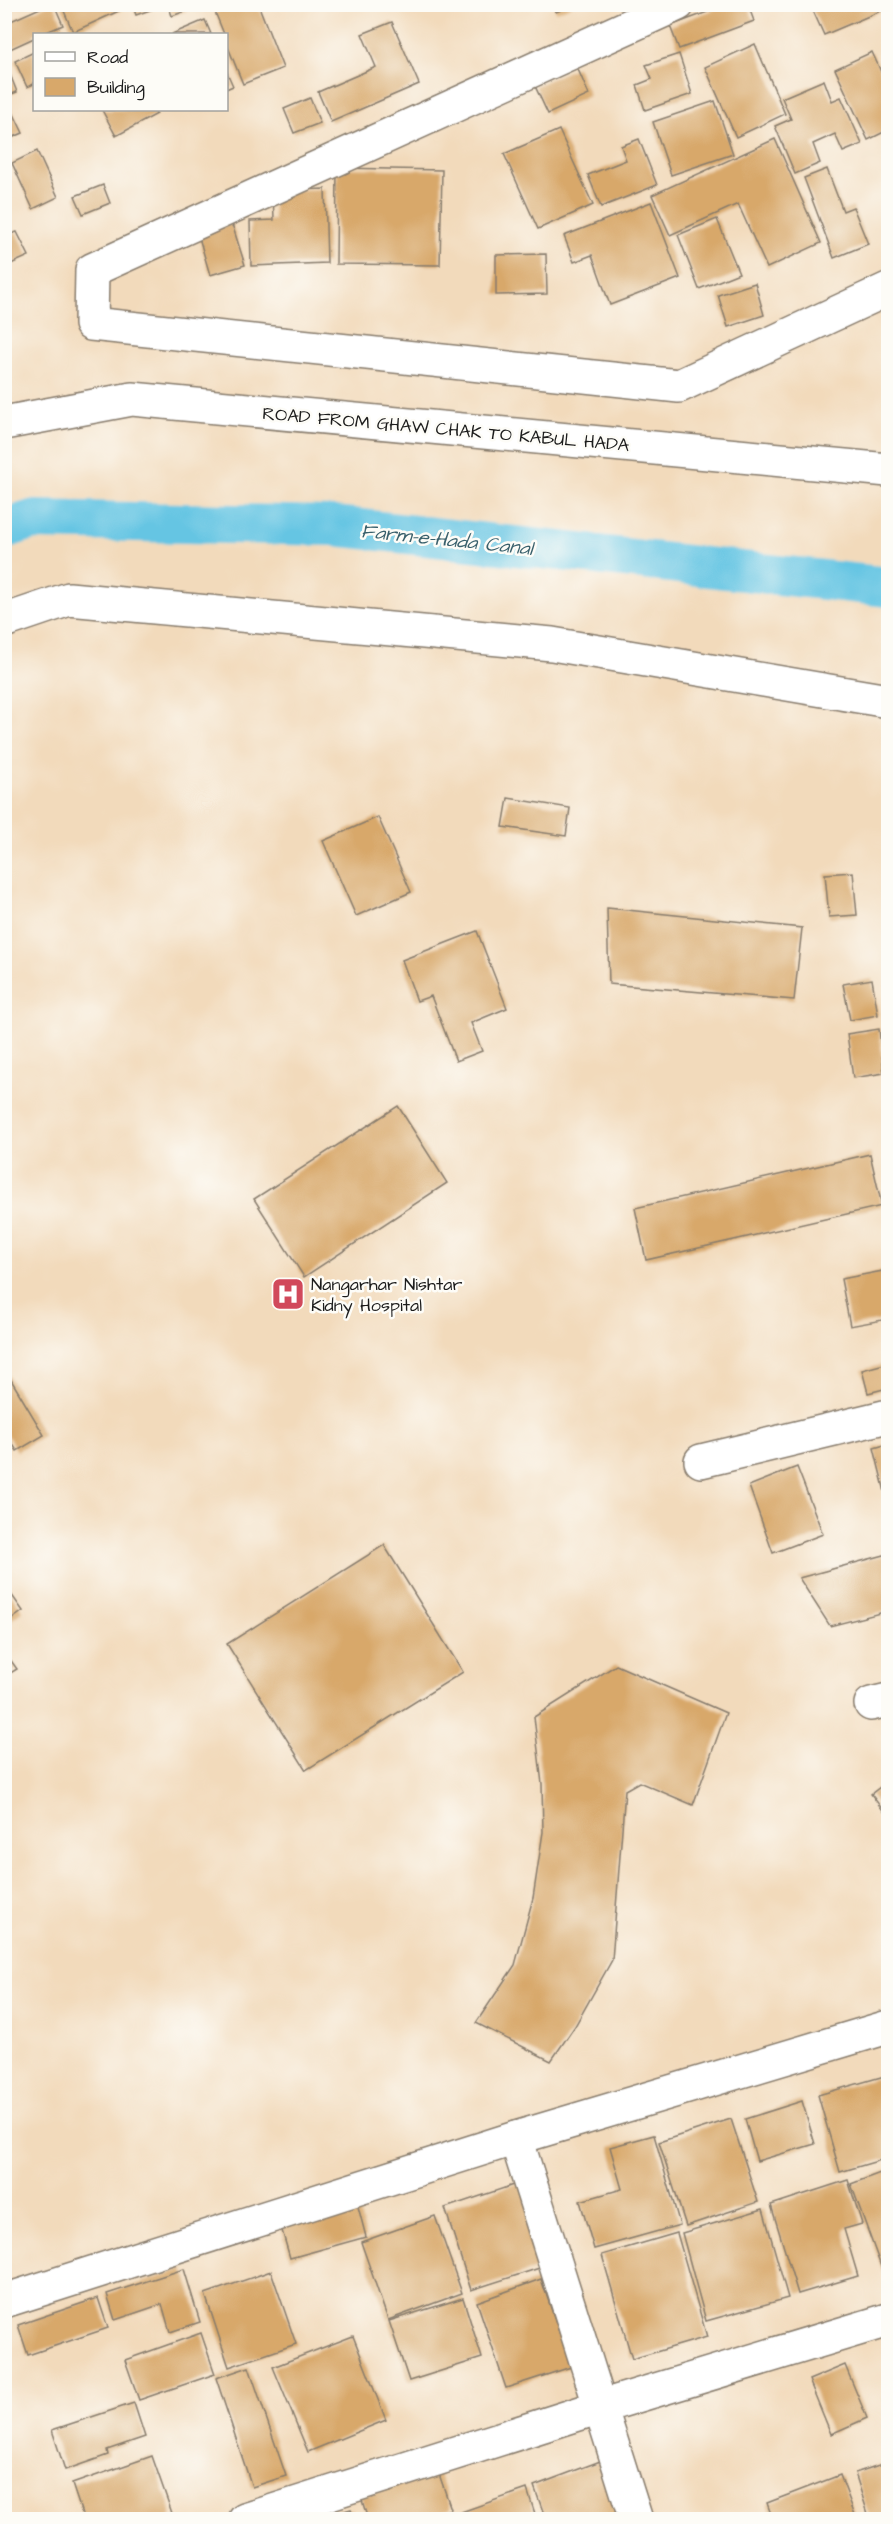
<svg xmlns="http://www.w3.org/2000/svg" width="893" height="2524" font-family="'Architects Daughter',sans-serif">
<style>
.lines{fill:none;stroke-linecap:round;stroke-linejoin:round}
.canal{stroke:#65c5e3;stroke-width:40}
.building{fill:#d8a86a}
.minor-casing{stroke:#877b6c;stroke-width:36}
.minor{stroke:#fff;stroke-width:33}
.labels{text-anchor:middle;stroke-width:5;stroke-linejoin:round;paint-order:stroke}
.street-label{font-size:18px;fill:#1c1c1c;stroke:#fdfcf7}
.poi-label{font-size:18px;fill:#1c1c1c;stroke:#fdfcf7;text-anchor:start}
.water-label{font-size:20px;font-style:italic;fill:#39606c;stroke:#fdfcf7}
</style>
<rect width="100%" height="100%" fill="#fdfcf7"/>
<filter id="ink" filterUnits="userSpaceOnUse"><feTurbulence type="fractalNoise" baseFrequency=".0167" numOctaves="2"/><feDisplacementMap in="SourceGraphic" scale="12" xChannelSelector="R" yChannelSelector="G"/><feConvolveMatrix kernelMatrix="1 2 1 2 8 2 1 2 1" color-interpolation-filters="sRGB"/></filter>
<filter id="wash" filterUnits="userSpaceOnUse"><feTurbulence type="fractalNoise" baseFrequency=".008" numOctaves="4" result="noise"/><feDisplacementMap in="SourceGraphic" scale="24" xChannelSelector="R" yChannelSelector="G"/><feGaussianBlur stdDeviation="1.35" result="paint"/><feColorMatrix in="noise" values="0 0 0 0 0 0 0 0 0 0 0 0 0 0 0 0 0 1.4 0 .05"/><feComposite in="paint" operator="in"/></filter>
<g filter="url(#wash)">
<rect width="100%" height="100%" fill="#f2dabb"/>
<g class="lines">
<!-- canal -->
<path class="canal" d="M4,529l28,-9 302,6 554,61"/>
</g>
<g id="blocks">
<!-- building -->
<g class="building">
<path d="M49,4h5l9,21 -21,9h-8v4l-24,11 -6,-11v-14z"/>
<path d="M61,4h60l2,5 -50,23z"/>
<path d="M132,4h32v1l-28,10z"/>
<path d="M168,4h25l1,4 -22,8z"/>
<path d="M234,4h24l25,64 -40,16 -17,-42v-8h-2l-9,-22z"/>
<path d="M553,4h20v1l-17,7z"/>
<path d="M810,4h71l2,6 -59,25z"/>
<path d="M726,5h22l6,16 -75,28 -9,-23z"/>
<path d="M205,20l6,14h-39z"/>
<path d="M392,22l27,62 -88,38 -13,-30 58,-25 -14,-33z"/>
<path d="M755,44l30,70 -49,23 -31,-70z"/>
<path d="M34,52v32l-7,3 -12,-26z"/>
<path d="M872,52l16,35v43l-20,10 -33,-71z"/>
<path d="M679,54l13,40 -47,16 -8,-25 15,-6 -6,-14z"/>
<path d="M4,59l13,33 -13,5z"/>
<path d="M577,67l12,28 -41,19 -13,-28z"/>
<path d="M226,70l7,16 -7,3z"/>
<path d="M824,80l8,21 9,-4 21,47 -19,8 -8,-18 -22,10 7,19 -25,11 -20,-48 16,-7 -9,-21z"/>
<path d="M310,98l10,25 -26,10 -10,-24z"/>
<path d="M715,101l18,53 -62,21 -18,-53z"/>
<path d="M10,106l13,27 -19,8v-32z"/>
<path d="M102,110h52l3,4 -41,22z"/>
<path d="M559,130l34,75 -55,24 -34,-75z"/>
<path d="M639,139l18,46 -56,22 -13,-32 38,-15 -5,-14z"/>
<path d="M775,139l46,104 -54,25 -29,-64 -68,31 -18,-40z"/>
<path d="M37,151l21,46 -25,12 -21,-46z"/>
<path d="M337,168l105,2 -2,95 -104,-1z"/>
<path d="M827,169l16,42 10,-4 15,37 -34,14 -30,-80z"/>
<path d="M103,185l7,18 -27,11 -8,-18z"/>
<path d="M325,189l2,74 -76,3 -1,-45 24,-1 -1,-29z"/>
<path d="M651,202l29,76 -70,27 -18,-50 -18,7 -10,-26z"/>
<path d="M717,219l22,54 -40,16 -21,-54z"/>
<path d="M232,224l13,41 -35,10 -12,-41z"/>
<path d="M17,232l12,24 -25,11v-31z"/>
<path d="M546,254l1,40 -51,1v-40z"/>
<path d="M755,283l9,32 -36,12 -10,-32z"/>
<path d="M508,798l62,10 -4,28 -63,-9z"/>
<path d="M378,817l33,75 -55,24 -33,-75z"/>
<path d="M853,872l4,43 -28,2 -4,-43z"/>
<path d="M607,908l195,20 -8,72 -185,-16z"/>
<path d="M477,931l30,77 -36,15 11,28 -26,10 -25,-65 -14,5 -15,-41z"/>
<path d="M872,979l6,36 -28,5 -7,-36z"/>
<path d="M879,1029l5,44 -31,5 -6,-44z"/>
<path d="M398,1106l49,77 -143,94 -50,-78z"/>
<path d="M870,1154l12,52 -236,54 -11,-52z"/>
<path d="M888,1270v49l-38,7 -9,-47z"/>
<path d="M888,1363v25l-20,5 -6,-23z"/>
<path d="M4,1368l40,67 -27,16 -13,-21z"/>
<path d="M888,1444v47l-3,1 -11,-44z"/>
<path d="M797,1467l26,67 -50,19 -24,-67z"/>
<path d="M384,1545l79,127 -157,98 -79,-126z"/>
<path d="M888,1554v57l-58,15 -31,-48z"/>
<path d="M4,1584l19,27 -19,14z"/>
<path d="M4,1651l13,18 -13,8z"/>
<path d="M616,1665l110,48 -33,92 -54,-23 -14,8 -13,170 -37,66 -24,35 -75,-38 39,-58 18,-67 10,-66 -1,-48 -8,-67z"/>
<path d="M888,1781v36l-17,-23z"/>
<path d="M888,2075v83l-48,14 -22,-77z"/>
<path d="M802,2101l13,43 -58,17 -12,-42z"/>
<path d="M731,2119l27,83 -72,24 -27,-84z"/>
<path d="M654,2135l26,90 -86,24 -14,-48 42,-12 -12,-42z"/>
<path d="M888,2170v103l-4,2 -33,-91z"/>
<path d="M848,2180l14,44 -18,5 14,47 -60,18 -27,-89z"/>
<path d="M525,2181l27,83 -81,26 -26,-82z"/>
<path d="M355,2195l11,42 -76,21 -9,-31z"/>
<path d="M763,2209l25,89 -82,23 -24,-88z"/>
<path d="M435,2216l27,77 -74,27 -27,-78z"/>
<path d="M677,2233l30,104 -75,22 -30,-104z"/>
<path d="M184,2269l16,53 -30,10 -8,-28 -47,16 -8,-26z"/>
<path d="M271,2271l25,73 -67,23 -24,-73z"/>
<path d="M541,2279l30,88 -65,21 -29,-86z"/>
<path d="M98,2298l10,30 -80,27 -10,-30z"/>
<path d="M463,2298l19,60 -73,23 -20,-60z"/>
<path d="M201,2333l14,41 -76,26 -14,-40z"/>
<path d="M353,2336l33,84 -78,32 -35,-85z"/>
<path d="M845,2365l22,53 -36,16 -22,-54z"/>
<path d="M249,2367l37,109 -34,11 -36,-109z"/>
<path d="M888,2394v17l-5,-14z"/>
<path d="M134,2403l11,34 -38,13 1,5 -43,15 -13,-40z"/>
<path d="M152,2456l21,60 -10,4h-79l-12,-36z"/>
<path d="M603,2460l22,60h-79l-12,-34z"/>
<path d="M888,2462v58h-18l-15,-47z"/>
<path d="M438,2471l13,38 -31,11h-52l-7,-23z"/>
<path d="M840,2475l17,45h-84l-6,-17z"/>
<path d="M527,2489l10,31h-89l-1,-3z"/>
<path d="M351,2509l3,11h-37v-1z"/>
</g>
</g>
</g>
<g filter="url(#ink)">
<use href="#blocks" fill-opacity="0" stroke="#877b6c" stroke-width="1.5"/>
<g class="lines">
<!-- minor casing -->
<g class="minor-casing">
<g id="minor">
<path d="M678,4l-586,266 -1,54 588,62 209,-97"/>
<path d="M4,423l128,-24 756,71"/>
<path d="M4,621l65,-22 483,45 336,57"/>
<path d="M701,1461l187,-45"/>
<path d="M871,1704l17,-4"/>
<path d="M516,2138l120,382"/>
<path d="M4,2301l512,-163 372,-111"/>
<path d="M245,2520l355,-113 288,-87"/>
</g>
</g>
<!-- minor -->
<use href="#minor" class="minor"/>
</g>
</g>
<!-- icons -->
<defs>
<g id="hospital-square" transform="scale(1.725)"><rect x="-9" y="-9" width="18" height="18" rx="4" fill="#d1495b" stroke="#fdfcf7"/><path d="M-5-5h3v3.5h4V-5h3V5h-3V1.5h-4V5h-3Z" fill="#fff"/></g>
</defs>
<g fill-rule="evenodd">
<use href="#hospital-square" x="288" y="1294"/>
</g>
<g class="labels">
<!-- street labels -->
<g class="street-label">
<text transform="translate(446 429) rotate(5)" y="6">ROAD FROM GHAW CHAK TO KABUL HADA</text>
</g>
<!-- poi labels -->
<g class="poi-label">
<text x="311" y="1290">Nangarhar Nishtar<tspan x="311" dy="21">Kidny Hospital</tspan></text>
</g>
<!-- water labels -->
<g class="water-label">
<text transform="translate(447 539) rotate(6)" y="7">Farm-e-Hada Canal</text>
</g>
</g>
<!-- margin -->
<rect width="893" height="2524" fill="none" stroke="#fdfcf7" stroke-width="24"/>
<!-- legend -->
<rect x="33" y="33" width="195" height="78" fill="#fdfcf7" stroke="#a3a29f" stroke-width="1.5"/>
<rect x="45" y="52" width="30" height="9" fill="#ffffff" stroke="#a3a29f" stroke-width="1.5"/>
<text x="87" y="63" font-size="18" fill="#1c1c1c">Road</text>
<rect x="45" y="78" width="30" height="18" fill="#d8a86a" stroke="#a3a29f" stroke-width="1.5"/>
<text x="87" y="93" font-size="18" fill="#1c1c1c">Building</text>
</svg>
